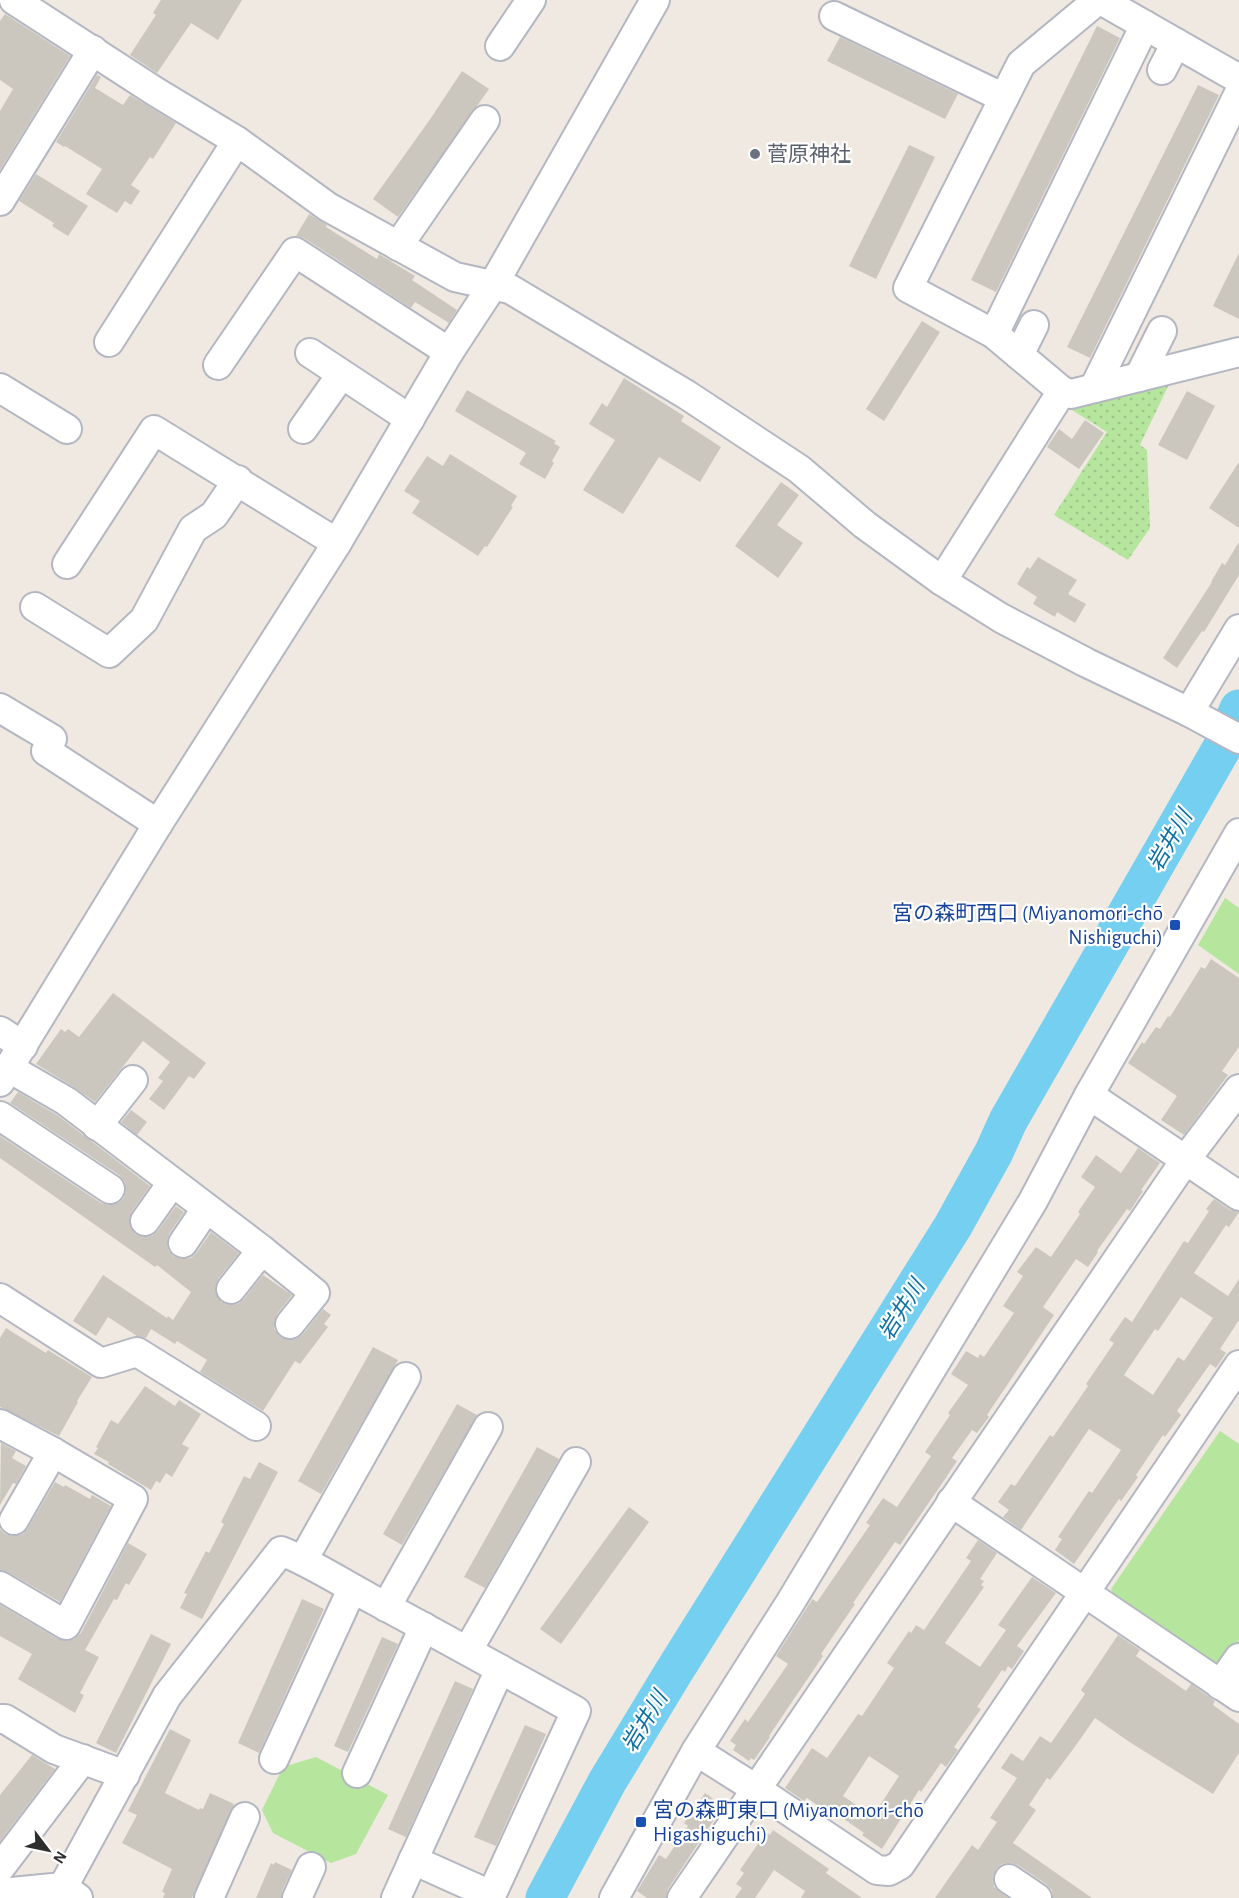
<svg xmlns="http://www.w3.org/2000/svg" width="1239" height="1898" font-family="'Alegreya Sans','Noto Sans JP',sans-serif">
<style>
.grass{fill:url(#grass-dots)}
.park{fill:#b6e59e}
.lines{fill:none;stroke-linecap:round;stroke-linejoin:round}
.river{stroke:#75cff0;stroke-width:39}
.building{fill:#cbc7bf;fill-rule:evenodd}
.minor-casing{stroke:#b4b7c1;stroke-width:32}
.minor{stroke:#fff;stroke-width:28}
.worship-dot{fill:#6b7280;stroke:#fff;stroke-width:2}
.transit-dot{fill:#1a4fb4;stroke:#fff;stroke-width:2}
.labels{text-anchor:middle;stroke-width:4.5;stroke-linejoin:round;paint-order:stroke}
.worship-label{font-size:21px;fill:#5b616d;stroke:#fff;text-anchor:start}
.transit-label{font-size:21px;fill:#164399;stroke:#fff;text-anchor:end}
.water-label{font-size:22px;font-style:italic;fill:#0d6fa3;stroke:#fff}
</style>
<defs>
<pattern id="grass-dots" width="8" height="8" patternUnits="userSpaceOnUse" patternTransform="scale(1.5)"><rect width="8" height="8" fill="#b6e59e"/><path d="M2 2h.1M6 6h.1" fill="none" stroke="#9dc588" stroke-width="1.8" stroke-linecap="round"/></pattern>
</defs>
<rect width="100%" height="100%" fill="#efe9e1"/>
<!-- grass -->
<path class="grass" d="M1171,380l-31,65 7,5 3,78 -22,32 -74,-45 53,-83 -43,-27z"/>
<!-- park -->
<g class="park">
<path d="M1225,898l14,10v66l-41,-29z"/>
<path d="M1220,1431l19,13v196l-15,22 -16,3 -95,-70 -2,-6z"/>
<path d="M316,1757l72,38 -32,59 -25,9 -58,-30 -11,-23 21,-43z"/>
</g>
<g class="lines">
<!-- river -->
<path class="river" d="M545,1898l62,-116 66,-109 280,-447 41,-74 14,-31 215,-375 16,-37"/>
</g>
<!-- building -->
<g class="building">
<path d="M161,0h81l-24,40 -27,-17 -34,50 -27,-18 26,-40 -3,-2z"/>
<path d="M5,14l65,42 -70,114v-59l13,-22 -13,-9v-59z"/>
<path d="M1097,26l23,12 -124,254 -25,-12z"/>
<path d="M840,37l118,57 -13,25 -118,-58z"/>
<path d="M462,71l27,18 -91,128 -25,-18 58,-81z"/>
<path d="M97,75l4,2 -6,11 28,17 7,-10 46,28 -23,36 -3,-2 -19,28 9,6 -9,14 -6,-4 -8,12 -31,-19 16,-25 -37,-23 -1,1 -8,-5z"/>
<path d="M1198,85l21,10 -129,263 -23,-11z"/>
<path d="M909,145l26,12 -59,122 -27,-13z"/>
<path d="M36,174l52,32 -20,30 -16,-10 2,-3 -35,-22z"/>
<path d="M309,214l18,11 -1,2 51,32 2,-5 36,22 -3,4 45,30 -8,13 -34,-21 -4,6 -107,-70 -8,-2z"/>
<path d="M1239,253v66l-26,-13z"/>
<path d="M922,321l18,11 -56,89 -18,-12z"/>
<path d="M624,378l60,38 -3,5 40,26 -21,35 -41,-25 -36,57 -40,-24 32,-50 -26,-16 13,-21 5,4z"/>
<path d="M467,390l89,51 -2,2 6,4 -8,14 2,2 -9,16 -26,-15 7,-11 -71,-42z"/>
<path d="M1187,391l28,15 -28,54 -29,-15z"/>
<path d="M1085,420l19,13 -25,36 -32,-22 12,-18 13,10z"/>
<path d="M450,454l67,42 -6,10 2,1 -26,40 -2,-1 -7,10 -66,-43 8,-12 -16,-10 23,-35 16,10z"/>
<path d="M1239,462v66l-30,-20z"/>
<path d="M781,482l18,13 -22,30 26,18 -25,35 -43,-32z"/>
<path d="M1239,542v33l-35,57 -2,-1 -25,37 -14,-10 49,-76h-1l11,-19 3,2z"/>
<path d="M1038,557l39,23 -9,14 18,10 -11,19 -18,-11 -2,5 -22,-13 4,-7 -20,-13 10,-17 3,2z"/>
<path d="M1211,959l28,19v69l-17,24 6,4 -44,60 -23,-15 16,-24 -49,-33 14,-21 2,2 12,-17 4,2 8,-13 2,1 31,-50 4,2z"/>
<path d="M113,993l93,70 -12,16 -5,-3 -25,34 -15,-11 14,-18 -5,-3 12,-16 -27,-21 -48,61 -21,-15 -38,-23 25,-35 4,3 3,-3 11,8z"/>
<path d="M18,1092l39,23 93,71 -18,25 -3,8 1,8 5,7 9,3 8,-1 6,-5 18,-25 8,6 -15,22 -2,7 1,9 5,6 9,3 9,-1 6,-6 14,-20 28,21 -21,26 -3,7 1,8 5,8 8,3 9,-1 6,-5 19,-24 29,20 -15,19 -3,7v8l6,8 8,3 8,-1 7,-5 20,-25 8,6 -7,9 4,3 -28,37 -5,-3 -32,50 -63,-39 7,-12 -30,-19 -2,3 -24,-15 -5,9 -9,-2 -29,-19 -12,19 -23,-15 30,-46 64,43 1,-2 5,4 18,-28 -34,-27 -2,2 -155,-109v-22l101,67 9,2 8,-2 6,-5 2,-7 -1,-9 -6,-7 -109,-72z"/>
<path d="M131,1110l16,12 -10,13 -16,-13z"/>
<path d="M1138,1148l22,15 -19,27 2,1 -13,20 -3,-2 -30,42 1,1 -10,15 -12,-8 -33,48 11,8 -67,100 2,2 -12,16 -5,-3 -20,28 5,3 -12,18 -45,66 -5,-3 -42,61 2,1 -34,50 2,2 -54,80 1,1 -16,23 -3,-2 -2,3 -16,-11 3,-5 -6,-4 15,-22 3,3 40,-58 -12,-8 35,-55 1,-2 5,3 53,-77 -4,-2 17,-25 14,9 34,-51 -6,-4 25,-37 -2,-2 20,-28 -17,-11 15,-23 12,7 2,-4 4,3 30,-44 -11,-7 20,-30 -6,-4 19,-25 15,10 29,-43 -2,-2 17,-25 -14,-10 15,-22 25,18z"/>
<path d="M1214,1199l16,11 9,2 -10,15 -3,-2 -32,48 34,23 11,-17v41l-19,29 6,4 -10,15 -6,-4 -33,47 4,4 -16,22 -2,-2 -27,40 2,2 -17,24 -2,-2 -45,65 -19,-14 7,-11 -4,-2 31,-46 3,2 29,-43 -32,-21 -68,101 -18,-13 6,-7 -11,-8 13,-18 4,2 35,-51 3,2 35,-51 -2,-2 28,-41 -5,-3 16,-23 7,5 52,-81 4,2 21,-32 -3,-2zM1181,1297l32,21 -29,43 -6,-4 -25,38 -29,-20 31,-46 3,2z"/>
<path d="M6,1328l40,25 2,-3 44,27 -15,24 1,1 -19,34 -59,-29v-69z"/>
<path d="M373,1347l25,13 -77,134 -23,-13z"/>
<path d="M145,1386l30,20 4,-6 22,14 -19,30 7,4 -17,29 -6,-4 -6,10 -4,-2 -5,9 -43,-26 1,-2 -15,-8 4,-6 -2,-1 15,-27 7,4z"/>
<path d="M457,1404l20,11 -75,130 -19,-11z"/>
<path d="M1,1443l15,8 -4,7 14,8 -10,18 -3,-1 -13,22z"/>
<path d="M537,1447l22,12 -74,129 -21,-11z"/>
<path d="M259,1462l19,10 -76,147 -22,-11 7,-14 -3,-1 22,-42 3,2 15,-29 -3,-2 23,-46 6,3z"/>
<path d="M55,1482l9,5 1,-2 25,14 2,-4 19,11 -51,96 -52,-30 -8,-2v-41l5,5 8,2 10,-2 5,-6z"/>
<path d="M629,1507l20,15 -88,122 -21,-15z"/>
<path d="M978,1540l19,13 -17,26 4,2 -3,4 3,2 -39,56 35,24 26,-37 -8,-5 34,-48 24,16 -39,53 7,5 -12,18 -4,-3 -3,6 -3,-2 -25,37 4,2 -27,38 4,3 -12,17 -5,-4 -20,29 -2,-2 -37,59 -20,-14 2,-2 -34,-24 -3,3 -20,-14 -3,3 -19,-13 27,-40 15,10 31,-44 4,2 32,-48 -7,-5 22,-32 2,2 5,-8 8,5 47,-69 -5,-3zM869,1756l30,20 -26,40 -30,-20z"/>
<path d="M128,1543l19,11 -18,31 -3,-2 -9,17 -3,-1 -29,51 14,7 -19,36 4,2 -9,18 -57,-34 14,-25 -32,-18v-31l58,34 7,2 9,-2 7,-6z"/>
<path d="M302,1599l22,10 -65,144 -21,-10z"/>
<path d="M151,1634l20,10 -55,109 -20,-10z"/>
<path d="M1118,1635l22,15 -4,6 50,35 5,-7 24,17 -2,4 26,19v29l-26,41 -82,-51 -36,-25 -21,30 -24,32 -3,-2 -18,27 7,5 -23,33 79,55h-39l-1,-8 -6,-6 -28,-19 -8,-2 -8,1 -6,5 -3,9 1,9 14,11h-73l37,-53 6,5 19,-28 -7,-4 27,-40 -16,-10 10,-15 12,8 17,-25 11,7 34,-49 -4,-4z"/>
<path d="M382,1637l16,7 -50,108 -14,-6z"/>
<path d="M455,1681l18,8 -67,148 -18,-8z"/>
<path d="M525,1725l21,9 -50,112 -22,-9z"/>
<path d="M170,1729l21,11 -26,53 34,17 1,-2 3,1 7,-16 24,11 -42,94h-29l2,-5 -3,-1 10,-23 -50,-26 15,-28 -9,-4z"/>
<path d="M32,1755l23,14 -55,72v-46z"/>
<path d="M705,1793l18,13 -55,83 -2,9h-19l-10,-7 22,-36 7,4 22,-33 -4,-3z"/>
<path d="M773,1830l56,39 -3,4 36,25h-61l4,-7 -31,-21 -19,28h-20l7,-10 -6,-4 8,-11 -4,-3 26,-38 4,3z"/>
<path d="M275,1862l17,8 -10,21 -1,7h-25l15,-35 3,2z"/>
</g>
<g class="lines">
<!-- minor casing -->
<g class="minor-casing">
<g id="minor">
<path d="M14,0l142,92 81,49 91,66 127,70 55,12 177,106 112,74 66,56 77,56 59,37 86,45 102,49 50,27"/>
<path d="M1098,0l-77,64 -113,224 86,46 68,57 9,3 168,-42"/>
<path d="M1101,0l138,79"/>
<path d="M834,16l170,82"/>
<path d="M500,46l31,-46"/>
<path d="M1162,70l14,-27"/>
<path d="M0,201l93,-151"/>
<path d="M398,246l87,-126"/>
<path d="M994,334l151,-309"/>
<path d="M109,342l128,-201"/>
<path d="M310,353l100,66"/>
<path d="M1019,355l15,-30"/>
<path d="M218,365l77,-113 154,100"/>
<path d="M1139,377l23,-46"/>
<path d="M0,388l67,41"/>
<path d="M1094,388l145,-295"/>
<path d="M303,429l38,-54"/>
<path d="M67,564l87,-134 183,113"/>
<path d="M942,581l120,-190"/>
<path d="M35,607l74,46 35,-33 49,-91 21,-14 24,-35"/>
<path d="M0,708l52,31 -6,12 112,73"/>
<path d="M1189,712l50,-83"/>
<path d="M0,1031l23,15"/>
<path d="M9,1068l57,33 196,149 53,43 -25,31"/>
<path d="M0,1082l158,-258 179,-281 112,-191 44,-67 162,-285"/>
<path d="M1089,1095l150,101"/>
<path d="M0,1116l110,73"/>
<path d="M97,1126l36,-46"/>
<path d="M145,1221l27,-38"/>
<path d="M183,1243l23,-34"/>
<path d="M231,1289l31,-39"/>
<path d="M0,1298l101,65 36,-11 119,74"/>
<path d="M0,1424l53,28 80,47 -67,126 -66,-39"/>
<path d="M951,1502l288,195"/>
<path d="M14,1520l39,-68"/>
<path d="M303,1560l103,-183"/>
<path d="M386,1607l102,-180"/>
<path d="M468,1650l108,-188"/>
<path d="M1220,1685l19,-27"/>
<path d="M0,1719h5l49,30 71,26"/>
<path d="M696,1751l60,38 121,81 12,1 11,-6 339,-500"/>
<path d="M274,1759l78,-170"/>
<path d="M357,1773l67,-146"/>
<path d="M413,1860l78,35"/>
<path d="M0,1868l83,-109"/>
<path d="M1009,1879l28,19"/>
<path d="M63,1887l104,-191 114,-145c31,12 59,31 89,47 69,37 137,75 206,113l-86,187"/>
<path d="M0,1893l63,-6 15,11"/>
<path d="M209,1898l36,-81"/>
<path d="M297,1898l14,-31"/>
<path d="M396,1898l104,-229"/>
<path d="M614,1898l82,-147 94,-148 243,-402 56,-106 150,-262"/>
<path d="M682,1898l504,-739 53,-70"/>
</g>
</g>
<!-- minor -->
<use href="#minor" class="minor"/>
</g>
<!-- markers -->
<circle class="worship-dot" cx="755" cy="154" r="6"/>
<g class="transit-dot">
<rect x="1169" y="919" width="12" height="12" rx="3"/>
<rect x="635" y="1816" width="12" height="12" rx="3"/>
</g>
<g class="labels">
<!-- worship labels -->
<g class="worship-label">
<text x="767" y="161">菅原神社</text>
</g>
<!-- transit labels -->
<g class="transit-label">
<text x="1163" y="920">宮の森町西口 (Miyanomori-chō<tspan x="1163" dy="24">Nishiguchi)</tspan></text>
<text x="653" y="1817" text-anchor="start">宮の森町東口 (Miyanomori-chō<tspan x="653" dy="24">Higashiguchi)</tspan></text>
</g>
<!-- water labels -->
<g class="water-label">
<text transform="translate(1169 840) rotate(-60)" y="8">岩井川</text>
<text transform="translate(901 1309) rotate(-58)" y="8">岩井川</text>
<text transform="translate(644 1721) rotate(-59)" y="8">岩井川</text>
</g>
</g>
<!-- north arrow -->
<g transform="translate(48 1850) rotate(122)" stroke="#ffffff" stroke-width="4.5" paint-order="stroke">
<path d="M0-4.5L10 22L0 15L-10 22Z" fill="#2e2e2e"/>
<text y="-9" font-size="16" font-weight="bold" text-anchor="middle" fill="#2e2e2e">N</text>
</g>
</svg>
